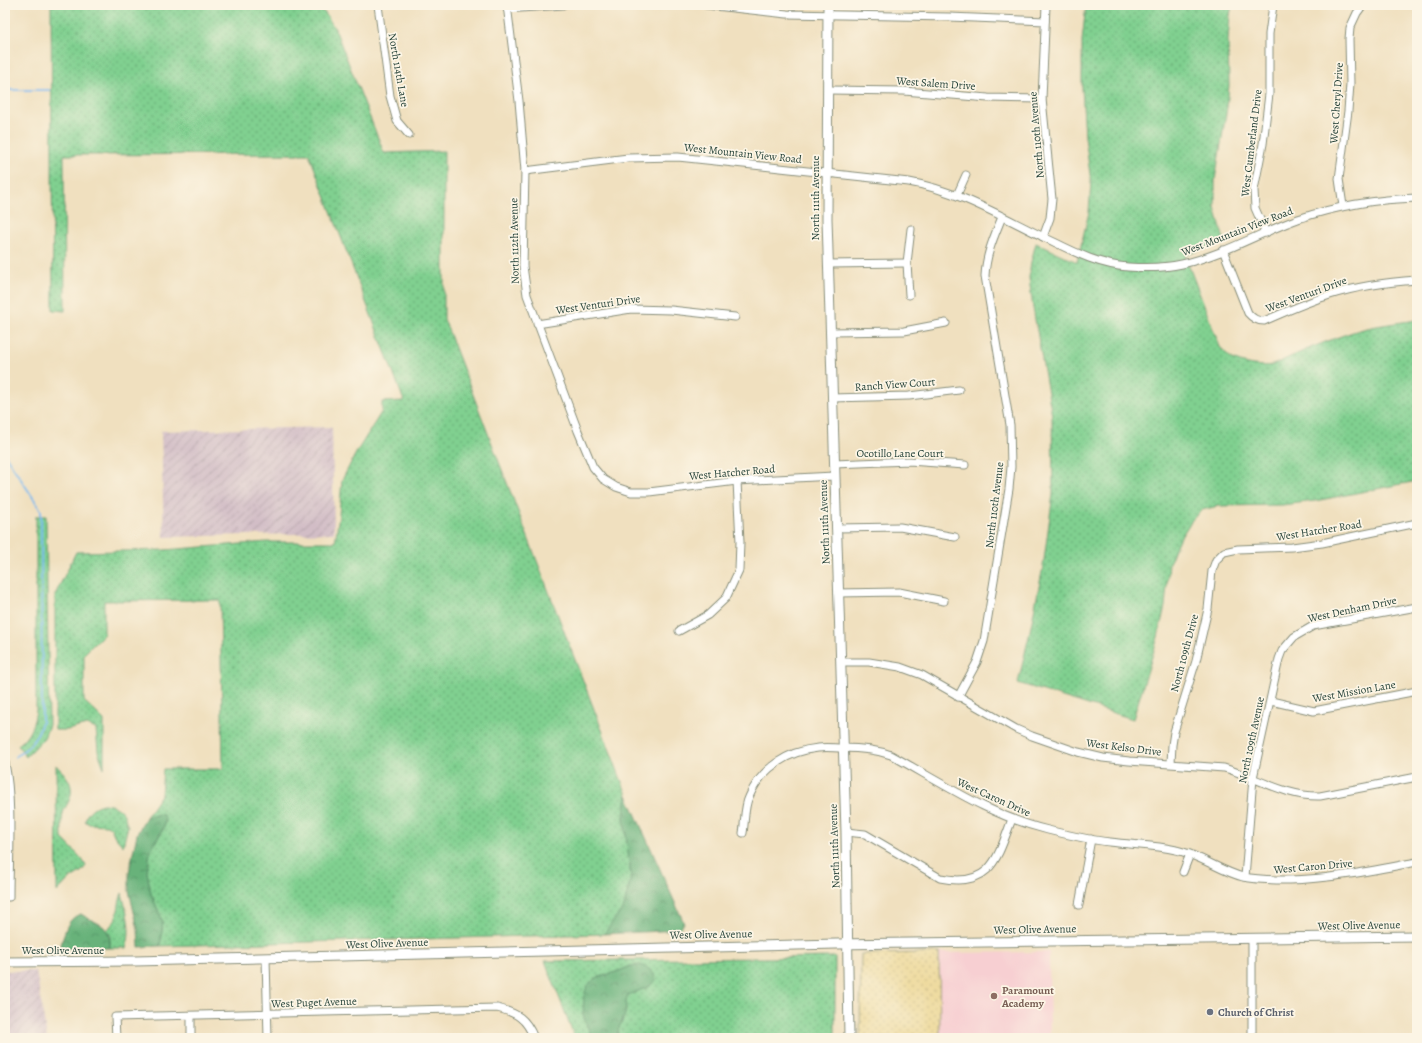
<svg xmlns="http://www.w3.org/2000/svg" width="1422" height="1043" font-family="Alegreya,serif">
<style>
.built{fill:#f7cfd2}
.industrial{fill:url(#industrial-furrows)}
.grass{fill:url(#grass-dots);stroke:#508662}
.forest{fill:url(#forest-crowns);stroke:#447857}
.sand{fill:url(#sand-dots);stroke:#868c69}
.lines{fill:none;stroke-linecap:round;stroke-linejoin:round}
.stream{stroke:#7abbef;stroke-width:2}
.street-casing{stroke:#888e7a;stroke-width:9}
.secondary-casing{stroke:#888e7a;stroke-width:11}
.street{stroke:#fff;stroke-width:7}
.secondary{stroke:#fff;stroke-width:9}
.education-dot{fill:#8d6e63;stroke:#fcf5e5;stroke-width:1.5}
.worship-dot{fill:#6b7280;stroke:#fcf5e5;stroke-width:1.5}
.labels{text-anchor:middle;stroke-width:3.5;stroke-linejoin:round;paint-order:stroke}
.street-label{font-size:11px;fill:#1f3d34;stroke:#fcf5e5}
.education-label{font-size:11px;font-weight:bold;fill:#785e54;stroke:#fcf5e5;text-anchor:start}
.worship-label{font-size:11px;font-weight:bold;fill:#5b616d;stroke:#fcf5e5;text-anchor:start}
</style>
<defs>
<pattern id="industrial-furrows" width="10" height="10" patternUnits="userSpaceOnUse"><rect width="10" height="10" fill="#d2bdc6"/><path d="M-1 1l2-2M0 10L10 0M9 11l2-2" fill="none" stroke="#aa9ba2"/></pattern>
<pattern id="grass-dots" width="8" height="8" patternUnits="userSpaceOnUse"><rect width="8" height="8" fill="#80d090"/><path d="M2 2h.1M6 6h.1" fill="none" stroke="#68aa76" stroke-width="1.8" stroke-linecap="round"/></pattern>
<pattern id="forest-crowns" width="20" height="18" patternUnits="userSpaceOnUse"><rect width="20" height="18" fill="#68b27a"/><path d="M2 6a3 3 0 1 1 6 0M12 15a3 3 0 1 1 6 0" fill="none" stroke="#559265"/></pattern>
<pattern id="sand-dots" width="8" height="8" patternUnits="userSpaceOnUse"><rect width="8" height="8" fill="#eeda9e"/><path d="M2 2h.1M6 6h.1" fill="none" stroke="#ccbc89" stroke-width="1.8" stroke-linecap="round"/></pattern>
</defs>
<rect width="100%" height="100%" fill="#fcf5e5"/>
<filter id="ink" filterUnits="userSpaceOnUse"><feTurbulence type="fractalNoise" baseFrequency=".025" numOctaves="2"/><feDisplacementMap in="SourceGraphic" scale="8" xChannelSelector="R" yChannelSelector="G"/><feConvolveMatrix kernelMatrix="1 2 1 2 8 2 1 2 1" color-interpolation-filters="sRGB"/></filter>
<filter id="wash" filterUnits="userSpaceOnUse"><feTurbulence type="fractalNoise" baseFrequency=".012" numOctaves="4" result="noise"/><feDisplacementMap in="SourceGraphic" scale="16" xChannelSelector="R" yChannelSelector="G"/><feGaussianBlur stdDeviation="0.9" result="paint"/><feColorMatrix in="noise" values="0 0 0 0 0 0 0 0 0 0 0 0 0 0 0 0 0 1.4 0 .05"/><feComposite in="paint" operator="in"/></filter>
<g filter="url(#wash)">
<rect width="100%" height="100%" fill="#f0e0bf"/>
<!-- built -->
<path class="built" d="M1049,952l1,86h-110l-1,-85z"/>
<!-- industrial -->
<g class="industrial">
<path d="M332,427l2,106 -170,4 -3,-106z"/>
<path d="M5,971h31l11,67h-42z"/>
</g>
<!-- grass -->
<g class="grass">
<path d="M51,5h263l11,8 10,16 49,124 60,-2v168l183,476 -3,23 7,59 -7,30 -20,27 -444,12 3,-24 -12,-28 -4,-22 3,-21 14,-23 -2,-14 -16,3 15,-22 2,-26h60l-3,-169 -116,1v33l-20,20v47l20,19v48l-6,-17 -2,-22 -9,-4 -20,5h-12v-135l21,-43 88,-2 103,-8h68l4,-27 3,-35 14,-27 26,-42v-9l22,-1 -95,-247 -245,1 1,156 -12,-1z"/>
<path d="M1086,5h146l-2,10 -2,25 1,45 -2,22 -12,73v27l9,33 -39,16 35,91c5,4 9,11 15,13 12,5 26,7 38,5 27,-13 55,-25 83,-34 20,-6 41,-8 61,-11v161l-102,20 -33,4 -64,1 -16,4 -10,10 -15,23 -8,21 -4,42 -7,31 -25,82 -115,-36 11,-47 14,-69 10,-73 -1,-78 -19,-108 -4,-30 2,-16 5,-19 41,19 12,-50 2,-30 -6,-45 -3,-49v-47z"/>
<path d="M36,516h10l3,209 -5,13 -18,19 -8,-12c12,-8 16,-22 18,-35z"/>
<path d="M56,765c9,9 19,19 14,33 -1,4 -4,8 -6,12 -3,9 -2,19 -2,28l20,21 4,7 -5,6 -12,7 -12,13z"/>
<path d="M103,804c8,0 19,4 22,13 1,4 1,6 3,9l-5,20 -8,-9 -4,-9 -4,-3 -18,-1 -4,-3c2,-10 9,-15 18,-17z"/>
<path d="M122,893c4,18 11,37 4,55h-16v-12l-3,-6c14,-14 9,-20 15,-37z"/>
<path d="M835,957v81h-218c0,-9 5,-16 8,-24 2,-7 -1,-11 3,-19l20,-8 -17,-21 -12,5 -23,7 -13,37 9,23h-17l-30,-77z"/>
</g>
<!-- forest -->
<g class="forest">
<path d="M627,795l57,128 -5,7 -75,4 20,-27 7,-30 -7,-59z"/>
<path d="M162,814l3,4 -1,9 -14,24 -3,21 4,22 12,28 -3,24 -21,1 -1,-18 -9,-38v-19l8,-38 9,-17z"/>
<path d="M81,914c18,12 29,8 29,34l-50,1c4,-14 6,-31 21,-35z"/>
<path d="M640,965c8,2 14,7 16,15l-8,7 -20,8c-4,8 -1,12 -3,19 -3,8 -8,15 -8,24h-25l-9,-23 1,-19 3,-10 9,-8 23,-7 12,-5z"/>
</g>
<!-- sand -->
<path class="sand" d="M939,953l1,85h-80l1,-84z"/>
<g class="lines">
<!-- stream -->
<g class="stream">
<path d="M5,90h44"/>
<path d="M5,455l36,55 1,212c-6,18 -11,24 -27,35"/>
</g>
</g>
</g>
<g filter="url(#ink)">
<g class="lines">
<!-- street casing -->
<g class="street-casing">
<g id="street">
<path d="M378,5l12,91 7,25 12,14"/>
<path d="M507,5l12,96 6,70 -2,95 4,29 51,136 15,36 10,12 13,8 15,5h18l88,-11 97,-5"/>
<path d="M706,5l81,9 162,3 96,4"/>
<path d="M507,9l56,-4"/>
<path d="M828,90l76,1 84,7 54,1"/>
<path d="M525,171l103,-13 50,-1 231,25c52,9 98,38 145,60 24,12 47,23 74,25 18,1 37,1 54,-3 41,-9 77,-31 116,-45 39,-13 78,-20 119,-21"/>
<path d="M957,195l9,-20"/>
<path d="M1343,206l-4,-27 9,-68 2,-27 -1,-45 1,-11 7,-15 6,-8"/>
<path d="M1266,233l-11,-25 -1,-18 9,-46 6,-50v-60l4,-29"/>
<path d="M1043,237l7,-19 2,-19 -10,-100 4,-94"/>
<path d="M1223,250l25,63c5,6 9,8 16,8 21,-9 43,-19 66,-26 28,-9 57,-13 87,-15"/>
<path d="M828,264l79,-1"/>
<path d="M909,295l-2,-32 4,-34"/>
<path d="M537,324l94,-15 40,1 64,7"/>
<path d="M831,332l73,-1 42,-8"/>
<path d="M832,398l77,-2 50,-6"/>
<path d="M834,464l75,-3 56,4"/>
<path d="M836,528l64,-1 55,10"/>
<path d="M838,593l61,-1 45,9"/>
<path d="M679,631l29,-16 18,-17 13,-28 1,-28 -3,-61"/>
<path d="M841,662h28l31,5 22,8 94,54 16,7 46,16 25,6 26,3 95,7c32,9 62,29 96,28l97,-19"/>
<path d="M958,697l19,-35 7,-21 25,-152 2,-22 -1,-42 -25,-149c1,-22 9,-39 17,-59"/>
<path d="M1271,701l43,10 103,-20"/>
<path d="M5,763c8,40 4,92 4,134h-4"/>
<path d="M1171,763l1,-18 2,-13 22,-71 12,-52 4,-38 4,-11 8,-8 14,-3 54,-2 30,-4 95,-20"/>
<path d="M846,832l19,2 75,44c51,10 57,-19 72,-59"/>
<path d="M743,833c2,-11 1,-26 6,-36 12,-29 39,-46 69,-49 8,-1 16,0 24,0 17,0 33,1 49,7 51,28 99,61 157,75 20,5 41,10 62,12 22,3 45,3 66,8 24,5 44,21 67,27 15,3 30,3 46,3 43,-1 85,-10 128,-18"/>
<path d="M1183,872l7,-18"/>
<path d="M1245,877l8,-99 26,-119 3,-8 12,-14 19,-11 104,-19"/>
<path d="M1079,905l12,-66"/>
<path d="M266,958l2,80"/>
<path d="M191,1016v22"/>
<path d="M116,1038l-1,-21 382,-9c20,5 29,10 37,30"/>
<path d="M1252,1038v-100"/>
</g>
</g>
<!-- secondary casing -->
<g class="secondary-casing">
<g id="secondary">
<path d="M828,5l-1,214 19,613 3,206"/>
<path d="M5,962l130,-1 701,-17 581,-8"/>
</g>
</g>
<!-- street -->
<use href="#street" class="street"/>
<!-- secondary -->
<use href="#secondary" class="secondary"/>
</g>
</g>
<!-- markers -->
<circle class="education-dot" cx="994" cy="996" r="4"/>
<circle class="worship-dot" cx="1210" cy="1012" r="4"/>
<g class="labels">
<!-- street labels -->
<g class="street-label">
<text transform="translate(399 70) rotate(80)" y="4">North 114th Lane</text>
<text transform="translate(936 83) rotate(4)" y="4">West Salem Drive</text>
<text transform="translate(1336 103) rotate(-86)" y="4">West Cheryl Drive</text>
<text transform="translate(1036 135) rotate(-95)" y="4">North 110th Avenue</text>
<text transform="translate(1251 143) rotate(-83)" y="4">West Cumberland Drive</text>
<text transform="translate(743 153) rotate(6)" y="4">West Mountain View Road</text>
<text transform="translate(815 198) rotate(-90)" y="4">North 111th Avenue</text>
<text transform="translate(1237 231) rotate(-21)" y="4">West Mountain View Road</text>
<text transform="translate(514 241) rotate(-91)" y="4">North 112th Avenue</text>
<text transform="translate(1306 294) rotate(-20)" y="4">West Venturi Drive</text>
<text transform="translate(598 304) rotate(-8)" y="4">West Venturi Drive</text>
<text transform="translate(895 384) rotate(-4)" y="4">Ranch View Court</text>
<text x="900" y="457">Ocotillo Lane Court</text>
<text transform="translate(732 472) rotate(-5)" y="4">West Hatcher Road</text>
<text transform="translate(994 505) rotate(-83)" y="4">North 110th Avenue</text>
<text transform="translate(824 522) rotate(-92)" y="4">North 111th Avenue</text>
<text transform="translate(1319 530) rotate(-9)" y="4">West Hatcher Road</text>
<text transform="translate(1352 609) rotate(-12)" y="4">West Denham Drive</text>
<text transform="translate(1184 653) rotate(-75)" y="4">North 109th Drive</text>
<text transform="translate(1354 691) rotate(-10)" y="4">West Mission Lane</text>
<text transform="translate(1251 740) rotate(-78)" y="4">North 109th Avenue</text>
<text transform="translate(1124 747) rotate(7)" y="4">West Kelso Drive</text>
<text transform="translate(994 797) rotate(24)" y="4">West Caron Drive</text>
<text transform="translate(834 846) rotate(-92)" y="4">North 111th Avenue</text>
<text transform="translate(1313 866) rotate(-5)" y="4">West Caron Drive</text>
<text transform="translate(1359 925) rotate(-1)" y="4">West Olive Avenue</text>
<text transform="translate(1035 929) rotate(-1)" y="4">West Olive Avenue</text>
<text transform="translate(711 934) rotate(-1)" y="4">West Olive Avenue</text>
<text transform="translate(387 943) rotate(-2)" y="4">West Olive Avenue</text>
<text x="63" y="954">West Olive Avenue</text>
<text transform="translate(314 1002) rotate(-2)" y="4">West Puget Avenue</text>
</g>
<!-- education labels -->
<g class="education-label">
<text x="1002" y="994">Paramount<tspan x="1002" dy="13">Academy</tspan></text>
</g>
<!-- worship labels -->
<g class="worship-label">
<text x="1218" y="1016">Church of Christ</text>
</g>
</g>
<!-- margin -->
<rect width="1422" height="1043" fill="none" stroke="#fcf5e5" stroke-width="20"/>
</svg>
